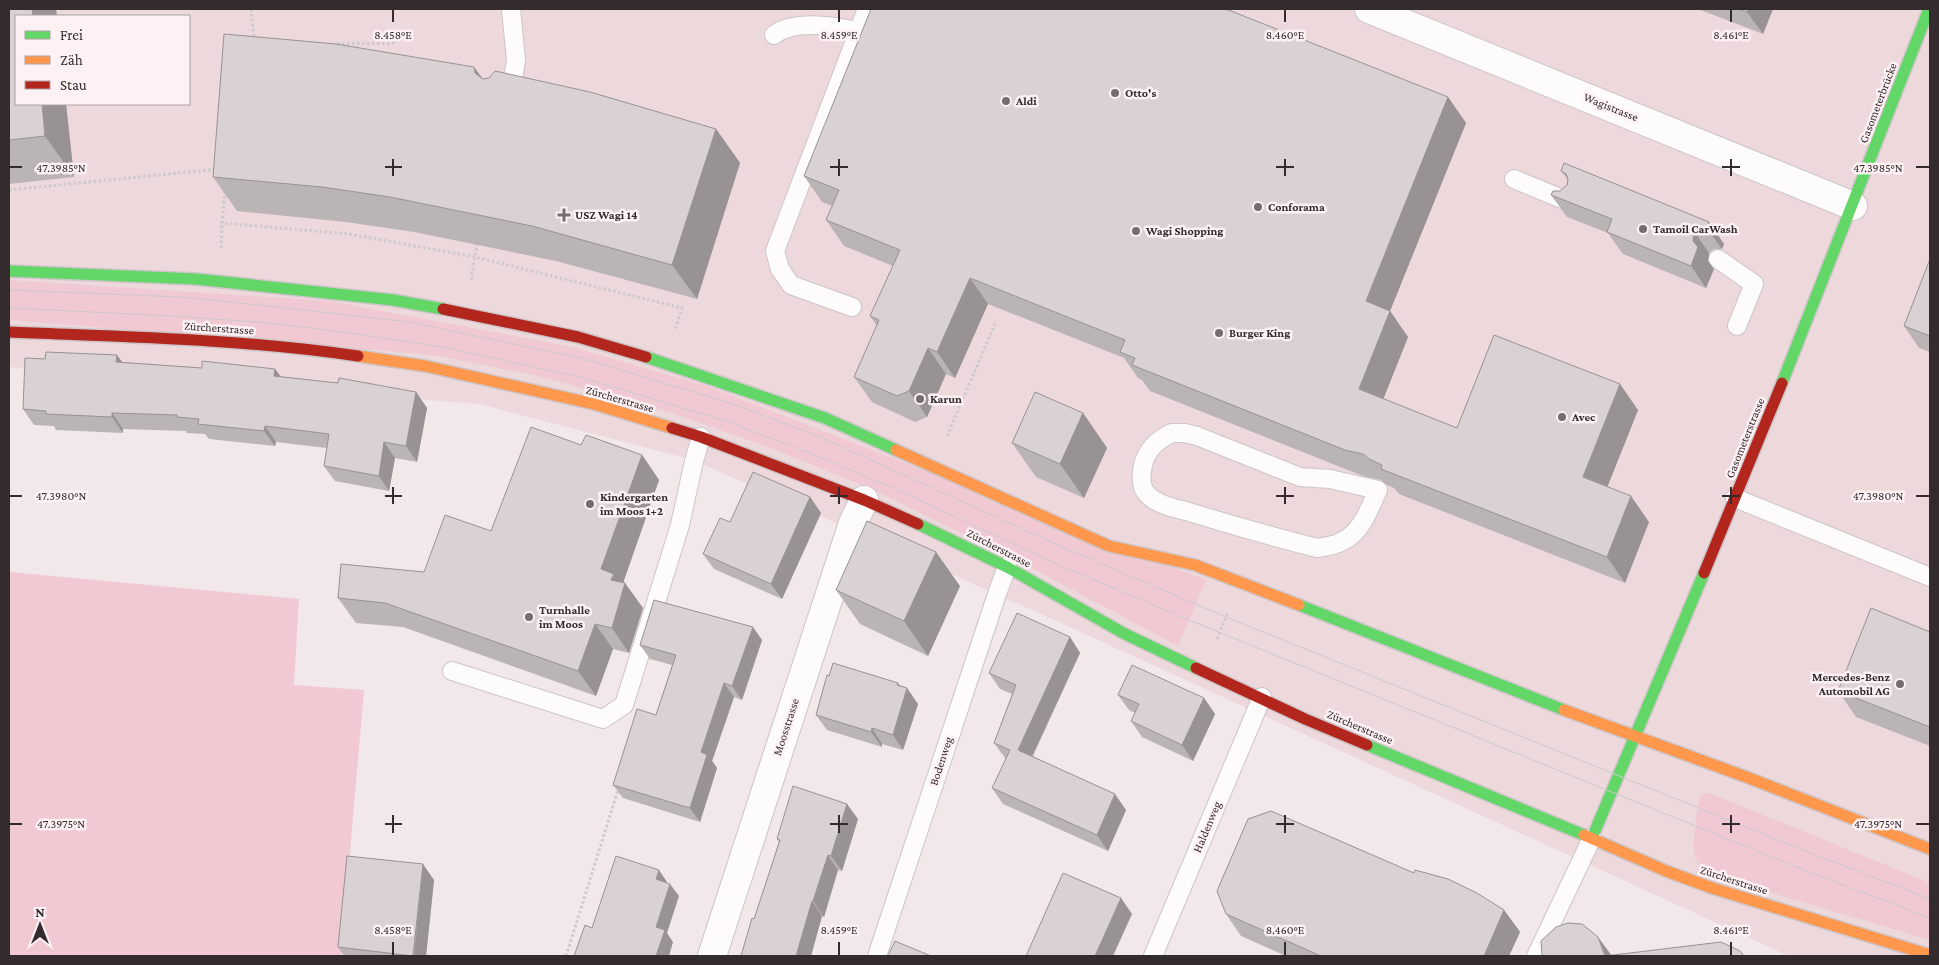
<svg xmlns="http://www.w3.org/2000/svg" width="1939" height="965" font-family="'Crimson Pro',serif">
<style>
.built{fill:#edd8dc;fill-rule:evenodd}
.grass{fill:#f0c9d2}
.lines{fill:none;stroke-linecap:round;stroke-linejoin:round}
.lane-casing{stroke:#cdc5c7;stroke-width:20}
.street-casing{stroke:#cdc5c7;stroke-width:30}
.fast-casing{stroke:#cdc5c7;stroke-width:14}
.slow-casing{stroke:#cdc5c7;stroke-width:14}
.jam-casing{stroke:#cdc5c7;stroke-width:14}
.path{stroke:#cdcaca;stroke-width:3;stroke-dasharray:2.5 2.5;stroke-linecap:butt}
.lane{stroke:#fdfbfc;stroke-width:18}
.street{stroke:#fdfbfc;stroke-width:28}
.fast{stroke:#63d668;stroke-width:11}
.slow{stroke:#ff974d;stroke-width:11}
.jam{stroke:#b3261e;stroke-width:11}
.tram{stroke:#cdcaca;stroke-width:1}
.wall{fill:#bbb4b5}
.shaded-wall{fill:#989294}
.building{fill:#d9d1d3;stroke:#989294}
.ticks{fill:none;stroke:#332b2d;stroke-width:2}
.poi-dot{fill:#766d6f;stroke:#fef1f4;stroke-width:2}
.labels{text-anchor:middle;stroke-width:5;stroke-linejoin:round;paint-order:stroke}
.poi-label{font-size:12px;font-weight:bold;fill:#332b2d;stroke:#fef1f4;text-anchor:start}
.street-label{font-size:12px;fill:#332b2d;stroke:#fef1f4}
.ticks-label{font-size:12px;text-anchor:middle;fill:#332b2d;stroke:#fef1f4;stroke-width:5;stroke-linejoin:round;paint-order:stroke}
</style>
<rect width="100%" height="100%" fill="#f2e7e9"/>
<!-- built -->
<path class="built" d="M9,9h1921v947h-141l-750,-343 -346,-153 -214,-56 -470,-37zM16,16h173v88h-173z"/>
<!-- grass -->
<g class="grass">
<path d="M9,280l320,21 244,46 137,40 496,193 -28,66 -137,-73 -165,-82 -105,-43 -102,-36 -135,-37 -100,-20 -425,-35z"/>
<path d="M9,572l290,27 -5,86 70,5 -23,266h-332z"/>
<path d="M1709,793l221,90v57l-218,-65c-8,-5 -13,-8 -17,-17 -3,-10 2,-53 6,-64z"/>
</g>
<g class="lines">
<!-- lane casing -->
<g class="lane-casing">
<g id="lane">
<path d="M774,35c20,-16 61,-9 84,-4"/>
<path d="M510,98l6,-38 -5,-51"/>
<path d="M1514,179l58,24"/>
<path d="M1718,259l36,25 -17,42"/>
<path d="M852,307l-61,-22 -11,-16 -5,-18 92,-242"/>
<path d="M1172,433h13l12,3 103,41 30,2 48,11c-15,33 -21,54 -61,58 -43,-11 -86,-23 -128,-36 -14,-4 -32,-7 -42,-18 -7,-7 -6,-19 -4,-29 4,-16 14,-25 29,-32z"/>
<path d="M1735,498l195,79"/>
<path d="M452,671l151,48 21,-14 56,-180 14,-64 7,-24"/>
<path d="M877,956l121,-365 9,-24"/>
<path d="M1153,956l109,-259"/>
<path d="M1536,956l56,-118"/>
</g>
</g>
<!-- street casing -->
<g class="street-casing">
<g id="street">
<path d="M1369,9l484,197"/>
<path d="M712,956l141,-433 11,-23"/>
</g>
</g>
<!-- fast casing -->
<g class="fast-casing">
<g id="fast">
<path d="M9,271l187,8 197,21 50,9"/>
<path d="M646,357l179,61 71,32"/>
<path d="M1782,383l147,-374"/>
<path d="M918,524l89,43 118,67 71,34"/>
<path d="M1299,605l265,105"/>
<path d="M1367,745l217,90"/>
<path d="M1592,838l112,-265"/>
</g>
</g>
<!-- slow casing -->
<g class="slow-casing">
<g id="slow">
<path d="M358,356l67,10 169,38 78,24"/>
<path d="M896,450l213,96 86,19 104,40"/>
<path d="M1564,710l185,68 181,71"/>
<path d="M1584,835l82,36 46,17 218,67"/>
</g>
</g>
<!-- jam casing -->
<g class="jam-casing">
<g id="jam">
<path d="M443,309l135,28 68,20"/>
<path d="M9,332c117,5 233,7 349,24"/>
<path d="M672,428l29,9 163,63 54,24"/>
<path d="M1704,573l78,-190"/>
<path d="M1196,668l109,51 62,26"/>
</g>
</g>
<!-- path -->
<g class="path">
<path d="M251,9l3,30"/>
<path d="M327,44l70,-1"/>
<path d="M9,190l208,-21"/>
<path d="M225,191l-3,32 127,11 126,23 207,51 -7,22"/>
<path d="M221,248l1,-25"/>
<path d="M471,280l6,-36"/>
<path d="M947,436l48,-112"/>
<path d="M1217,639l11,-27"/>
<path d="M566,956l53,-169"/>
</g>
<!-- lane -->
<use href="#lane" class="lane"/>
<!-- street -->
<use href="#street" class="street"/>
<!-- fast -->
<use href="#fast" class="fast"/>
<!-- slow -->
<use href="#slow" class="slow"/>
<!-- jam -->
<use href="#jam" class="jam"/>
<!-- tram -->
<g class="tram">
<path d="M9,290l171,7 99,10 130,15 172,36 152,46 87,33 240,109 166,71 569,230 135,52"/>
<path d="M9,308l164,8 96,7 82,10 91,14 138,30 146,44 91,35 74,31 168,78 130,55 602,245 139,53"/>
</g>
</g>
<!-- wall -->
<g class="wall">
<path d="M9,9l7,95h50l8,73 -65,7z"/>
<path d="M1698,9h75l-10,25z"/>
<path d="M483,79l233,50 24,34 -43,136 -141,-38 -142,-29 -68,-10 -109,-11 -24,-34z"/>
<path d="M1448,97l18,26 -76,188 18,26 -25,62 74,29 181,-18 -31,77 42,35 -24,61 -226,-89 -5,-6 -7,-3 -6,-5 -18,-4 -213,-85 -8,-11 -4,-2 -14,-20 -136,-54 -33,74 -9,-4 -19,43 -12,5 -43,-20 -18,-25 23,-51 -7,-10 23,-50 -49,-20 -18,-26 6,-14 -10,-4 -18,-26z"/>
<path d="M1561,171l148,51 15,22 -2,5h-8l-5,4 -1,8 6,8 -8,19 -83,-34 -15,-21 -41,-16 -16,-22 9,-4 7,-6 1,-5z"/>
<path d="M1930,259v93l-11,-4 -15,-22z"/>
<path d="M122,362l80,6 73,1 6,8 135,15 11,16 -10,54 -22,-4 -6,33 -54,-10 -11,-15 3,-18 -51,-6 -1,4 -66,-7 -4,-5 -18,-1 -1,-2 -63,-2v4l-67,-3 -2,-4 -20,-1 -11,-16z"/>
<path d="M1083,413l24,35 -23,50 -48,-21 -24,-34z"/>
<path d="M642,455l17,25 -36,103 20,25 -14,45 -16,-4 -17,47 -193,-69 -47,-4 -18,-25 86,-26 67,-41z"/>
<path d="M810,497l11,16 -39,86 -68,-30 -11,-15 27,-32z"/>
<path d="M960,586l-32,70 -68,-32 -24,-34z"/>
<path d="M1930,632v114l-74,-29 -18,-26z"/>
<path d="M1070,637l10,16 -47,103 93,54 -18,41 -105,-47 -11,-16 14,-29 -1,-1 -11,-15 18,-49 -12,-5 -11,-16z"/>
<path d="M762,640l-20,60 -8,-3 -22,64 5,7 -17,54 -77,-24 -10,-13 43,-70 16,-50 -22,-6 -10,-14z"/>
<path d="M901,686l17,18 -15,46 -21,-6v3l-55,-17 -11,-15z"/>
<path d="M1118,695l86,3 11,16 -22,47 -51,-24 -11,-16 4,-8 -6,-3z"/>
<path d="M858,819l-16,52 -4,-1 -14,47 -2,-1 -11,40h-70l13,-37 25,-77 -2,-3z"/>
<path d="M1414,873l90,37 16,22 -11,24h-223l-45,-20 -15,-22z"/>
<path d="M434,880l-8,76h-82l-6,-9z"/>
</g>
<!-- shaded-wall -->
<g class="shaded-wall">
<path d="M32,9h24l1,7h-24z"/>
<path d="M1748,9h25l-10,25 -16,-22z"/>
<path d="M474,67l25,34 -24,-28z"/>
<path d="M1448,97l18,26 -76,188 18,26 -31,78 -18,-26 7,-88z"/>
<path d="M42,104h24l8,73 -29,-41z"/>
<path d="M716,129l24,34 -43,136 -25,-34z"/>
<path d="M1709,222l15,22 -2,5 -16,-22z"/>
<path d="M1694,231l15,22 -1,8 6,8 -8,19 -15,-22z"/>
<path d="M970,278l18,26 -33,74 -18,-26z"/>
<path d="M928,348l18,26 -19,43 -18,-26z"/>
<path d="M117,355l11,15 -12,-8z"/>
<path d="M275,369l11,15 -12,-8z"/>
<path d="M1620,384l18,26 -37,93 -18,-26z"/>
<path d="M416,392l11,16 -10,54 -11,-16z"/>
<path d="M112,413l11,16v4l-11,-16z"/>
<path d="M1083,413l24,35 -23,50 -24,-34z"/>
<path d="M265,426l11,16 -1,4 -11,-15z"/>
<path d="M384,442l11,16 -6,33 -10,-15z"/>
<path d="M642,455l17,25 -37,106 3,-3 18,25 -14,45 -17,-25 -11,-59z"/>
<path d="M1631,496l18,26 -24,61 -18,-26z"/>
<path d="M810,497l11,16 -39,86 -11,-15z"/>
<path d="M936,552l24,34 -32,70 -24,-35z"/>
<path d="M595,624l18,25 -17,47 -18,-25z"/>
<path d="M753,627l9,13 -20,60 -10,-14z"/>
<path d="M1070,637l10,16 -52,112 -10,-15z"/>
<path d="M724,683l10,14 -22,64 5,7 -17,54 -10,-14 11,-56z"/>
<path d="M898,683l8,11 1,-6 11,16 -15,46 -10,-15 4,-50z"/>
<path d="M1204,698l11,16 -22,47 -11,-16z"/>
<path d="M872,728l10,16v3l-11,-15z"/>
<path d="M1115,794l11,16 -18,41 -11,-16z"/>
<path d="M847,804l11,15 -16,52 -11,-15z"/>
<path d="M828,855l10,15 -14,47 -11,-16z"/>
<path d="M423,864l11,16 -8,76h-12z"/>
<path d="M659,870l8,12 -3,10 -8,-13z"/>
<path d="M670,884l9,12 -12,37 6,9 -4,14h-13v-29z"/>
<path d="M1121,898l11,16 -19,42h-18z"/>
<path d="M812,901l10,15 -11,40h-15z"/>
<path d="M1504,910l16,22 -11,24h-25z"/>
<path d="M1598,937l14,19h-7z"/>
</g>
<!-- building -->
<g class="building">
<path d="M9,9h23l1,7h-17v88h26l3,32 -36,4z"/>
<path d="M871,9h355l222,88 -82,204 24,10 -31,78 98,39 37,-93 126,49 -37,93 48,19 -24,61 -226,-88 1,-4 -13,-6 -6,-5 -18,-4 -213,-85 3,-7 -15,-6 5,-12 -155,-62 -33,74 -9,-4 -19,43 -12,5 -43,-19 25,-57 -9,-4 30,-66 -74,-30 13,-30 -35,-14z"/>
<path d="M1739,9h9l-1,3z"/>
<path d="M224,34l112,10 138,23 1,6 8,6 6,-1 6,-7 95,21 126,37 -44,136 -140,-39 -142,-29 -68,-10 -109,-10z"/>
<path d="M1564,163l145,59 -3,5h-7l-5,4 -1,10 5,6 -7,19 -84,-34 5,-13 -61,-24 2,-4h7l7,-6 1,-6 -2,-5 -5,-3z"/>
<path d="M1930,259v77l-26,-10z"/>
<path d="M46,352l71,3 -1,7 86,6v-7l73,8 -1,7 64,7 1,-5 77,14 -10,54 -22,-4 -5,34 -55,-10 5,-32 -64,-8 -1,5 -66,-7 1,-5 -22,-2v-2l-65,-2v4l-66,-3v-3l-23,-2 2,-51 20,1z"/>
<path d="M1035,392l48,21 -23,51 -48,-21z"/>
<path d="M531,427l50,18 5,-10 56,20 -41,114 13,5 -3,6 14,3 -13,45 -17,-4 -17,47 -193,-68 -47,-5 3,-34 83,8 21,-57 46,16z"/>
<path d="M753,472l57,25 -39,87 -68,-30 17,-36 10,4z"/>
<path d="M867,521l69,31 -32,69 -68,-31z"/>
<path d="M654,600l99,27 -21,59 -8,-3 -23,69 6,3 -17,53 -77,-23 24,-76 19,6 20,-60 -36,-10z"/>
<path d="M1871,608l59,24v95l-92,-36z"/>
<path d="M1017,613l53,24 -52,113 97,44 -18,41 -105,-47 18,-38 -16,-7 22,-58 -27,-12z"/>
<path d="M833,663l65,20 -1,2 10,3 -14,47 -21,-7 -1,4 -55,-17 11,-40 2,1z"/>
<path d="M1132,665l72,33 -22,47 -51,-24 8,-17 -21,-9z"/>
<path d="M793,786l54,18 -16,52 -3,-1 -15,46h-1l-16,55h-55l11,-38 2,1 26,-79 -3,-1z"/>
<path d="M1271,811l143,62 1,-3 33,9 29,14 27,17 -20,46h-163l-95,-42 -9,-23 31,-72z"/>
<path d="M347,856l76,8 -10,92 -75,-9z"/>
<path d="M616,856l43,14 -3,9 14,5 -14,43 9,3 -9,26h-82l11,-31 7,3z"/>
<path d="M1063,873l58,25 -26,58h-69z"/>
<path d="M1568,923l14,1 16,13 7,19 116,-14 19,9 4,5h-202l-1,-15 15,-14z"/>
<path d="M895,941l36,15h-43z"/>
</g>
<!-- ticks -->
<path class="ticks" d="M393,10v12M839,10v12M1285,10v12M1731,10v12M393,159v17M839,159v17M1285,159v17M1731,159v17M10,167h12M385,167h17M830,167h18M1276,167h18M1722,167h18M1916,167h13M393,487v17M839,487v17M1285,487v17M1731,487v17M10,496h12M385,496h17M830,496h18M1276,496h18M1722,496h18M1916,496h13M393,815v18M839,815v18M1285,815v18M1731,815v18M10,824h12M385,824h17M830,824h18M1276,824h18M1722,824h18M1916,824h13M393,942v13M839,942v13M1285,942v13M1731,942v13"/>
<!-- markers -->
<g class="poi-dot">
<circle cx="1115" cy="93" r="5"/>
<circle cx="1006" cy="101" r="5"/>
<circle cx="1258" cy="207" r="5"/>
<path d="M561.5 207.5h5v5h5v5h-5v5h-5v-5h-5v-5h5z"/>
<circle cx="1643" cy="229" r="5"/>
<circle cx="1136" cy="231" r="5"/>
<circle cx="1219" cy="333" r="5"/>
<circle cx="920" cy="399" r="5"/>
<circle cx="1562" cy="417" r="5"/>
<circle cx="590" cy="504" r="5"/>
<circle cx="529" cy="617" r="5"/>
<circle cx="1900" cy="684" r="5"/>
</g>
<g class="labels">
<!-- poi labels -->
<g class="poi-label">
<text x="1125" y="97">Otto's</text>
<text x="1016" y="105">Aldi</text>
<text x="1268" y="211">Conforama</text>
<text x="575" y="219">USZ Wagi 14</text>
<text x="1653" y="233">Tamoil CarWash</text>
<text x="1146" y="235">Wagi Shopping</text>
<text x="1229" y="337">Burger King</text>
<text x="930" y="403">Karun</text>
<text x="1572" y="421">Avec</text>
<text x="600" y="501">Kindergarten<tspan x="600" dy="14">im Moos 1+2</tspan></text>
<text x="539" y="614">Turnhalle<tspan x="539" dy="14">im Moos</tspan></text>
<text x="1890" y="681" text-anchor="end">Mercedes-Benz<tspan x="1890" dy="14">Automobil AG</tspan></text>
</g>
<!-- street labels -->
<g class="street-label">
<text transform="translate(1878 103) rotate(-69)" y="4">Gasometerbrücke</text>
<text transform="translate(1611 107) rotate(22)" y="4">Wagistrasse</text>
<text transform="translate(219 328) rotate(4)" y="4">Zürcherstrasse</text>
<text transform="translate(620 399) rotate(16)" y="4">Zürcherstrasse</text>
<text transform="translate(1745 438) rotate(-68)" y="4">Gasometerstrasse</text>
<text transform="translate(999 548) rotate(27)" y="4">Zürcherstrasse</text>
<text transform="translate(786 727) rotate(-72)" y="4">Moosstrasse</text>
<text transform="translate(1360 727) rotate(23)" y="4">Zürcherstrasse</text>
<text transform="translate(941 761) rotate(-72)" y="4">Bodenweg</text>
<text transform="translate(1207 827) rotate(-67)" y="4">Haldenweg</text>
<text transform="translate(1734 880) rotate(18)" y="4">Zürcherstrasse</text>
</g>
</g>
<g class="ticks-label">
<text x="393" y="39">8.458°E</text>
<text x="839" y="39">8.459°E</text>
<text x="1285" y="39">8.460°E</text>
<text x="1731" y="39">8.461°E</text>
<text x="61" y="172">47.3985°N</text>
<text x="1878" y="172">47.3985°N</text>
<text x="61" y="500">47.3980°N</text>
<text x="1878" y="500">47.3980°N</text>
<text x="61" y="828">47.3975°N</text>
<text x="1878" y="828">47.3975°N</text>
<text x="393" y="934">8.458°E</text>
<text x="839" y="934">8.459°E</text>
<text x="1285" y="934">8.460°E</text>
<text x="1731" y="934">8.461°E</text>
</g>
<!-- border -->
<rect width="1939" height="965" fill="none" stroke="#332b2d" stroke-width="20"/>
<!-- legend -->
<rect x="15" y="15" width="175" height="90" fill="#fef1f4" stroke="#ada2a4"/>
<rect x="25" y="31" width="25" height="8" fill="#63d668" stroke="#ada2a4"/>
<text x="60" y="40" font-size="15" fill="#332b2d">Frei</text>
<rect x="25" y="56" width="25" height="8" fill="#ff974d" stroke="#ada2a4"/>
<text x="60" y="65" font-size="15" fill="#332b2d">Zäh</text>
<rect x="25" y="81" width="25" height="8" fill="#b3261e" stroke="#ada2a4"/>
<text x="60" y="90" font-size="15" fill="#332b2d">Stau</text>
<!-- north arrow -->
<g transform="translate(40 925)" stroke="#fef1f4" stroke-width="4" paint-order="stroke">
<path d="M0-4L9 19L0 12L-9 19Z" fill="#332b2d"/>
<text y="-8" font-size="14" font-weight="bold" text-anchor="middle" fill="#332b2d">N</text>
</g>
</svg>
